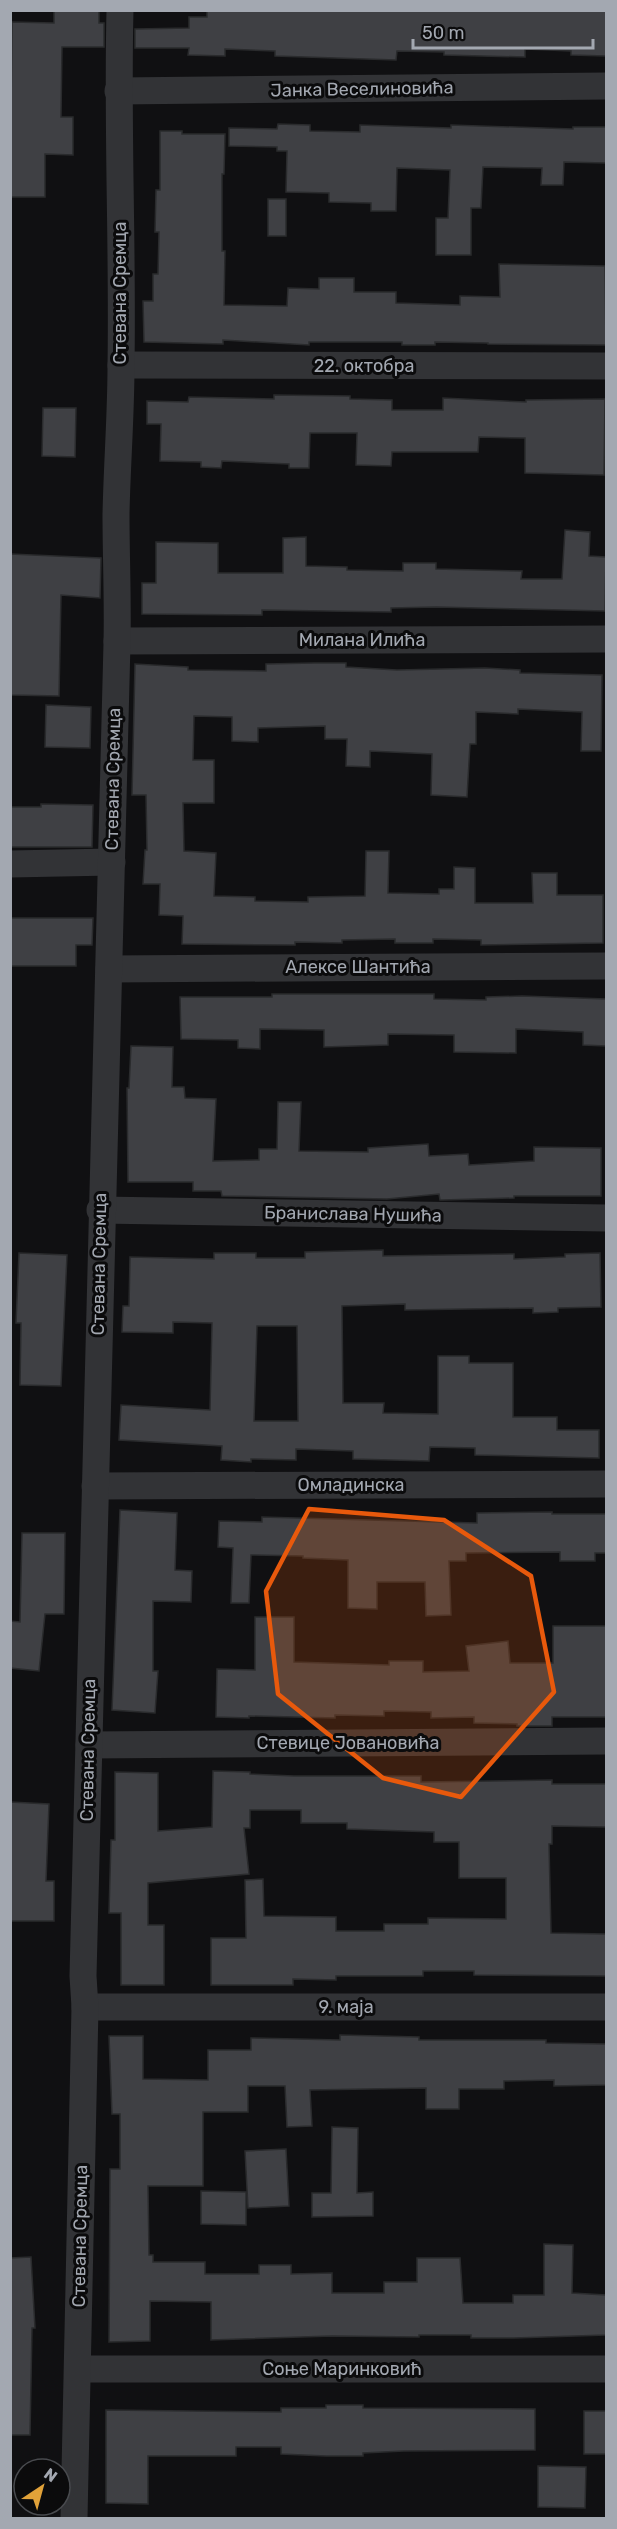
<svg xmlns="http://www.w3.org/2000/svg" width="617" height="2529" font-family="Rubik,sans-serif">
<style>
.building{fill:#3f4044;stroke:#2a2b2d;stroke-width:1.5;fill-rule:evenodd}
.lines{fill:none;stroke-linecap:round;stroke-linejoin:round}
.minor{stroke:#323336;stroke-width:27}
.marked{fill:#e8590c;fill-opacity:0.2;stroke:#e8590c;stroke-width:4.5;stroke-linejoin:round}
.labels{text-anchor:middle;stroke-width:6;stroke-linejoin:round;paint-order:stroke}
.street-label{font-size:18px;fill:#a3a8b1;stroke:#0b0b0c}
</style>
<rect width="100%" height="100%" fill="#101012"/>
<!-- building -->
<g class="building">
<path d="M54,10h45v13h5v24h-42l-1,70h12v38l-28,-1v43h-35l2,-175 42,1z"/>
<path d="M207,10h399v46l-35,-1v-4l-46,-2v8l-81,-2v-3l-47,-1 -1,9 -121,-4v-5l-50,-2v7l-37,-1 1,-7h-54v-19l54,-1v-11h18z"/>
<path d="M278,124l32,1v6l50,1v-7l91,3v-3l122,4v-2h33v36l-42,-1 -1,23h-22l1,-17 -59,-1 -2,41h-10v47h-35v-37h12l2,-48 -53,-2 -1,43h-25v-8l-42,-1v-9l-43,-1 1,-41h-10v-4l-48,-1v-18l48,1z"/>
<path d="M160,131h22v3h43l-1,40h-2v77h3l-1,54 63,1 1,-18 31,1v-11h35v14h42v11l64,2v-9l40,1 -1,-33 106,2 1,79 -118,-1v-1l-53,-1v3h-33v-3h-93v3l-86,-5v4l-79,-2 -1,-41h10v-27h5l1,-42h-4l1,-42h4z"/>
<rect x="268" y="199" width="18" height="37"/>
<path d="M274,395l76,1v3l42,1v10h51v-12l83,4v-2l79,-1 -1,76 -79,-2v-35l-46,-1 -1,15h-86l-1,14 -35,-1 1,-32h-47l-1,35h-20v-4l-67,-3 -1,7 -20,-1v-5l-41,-1 1,-37h-14v-23l41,1 1,-5 85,2z"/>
<path d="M43,408h33l-1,49 -33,-1z"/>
<path d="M565,530l25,2 -1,24 17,1 -1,54 -169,-4 -45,1v4l-129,-2v5l-120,-1v-31h14v-41l62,1v30h65v-35l23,-1v29l41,1v3l56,1v-8h33v6l86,2 -1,8h41z"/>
<path d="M10,554l91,4 -1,40 -39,-3 -2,101 -48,-1z"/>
<path d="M314,663h32v4l51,3 88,-2 35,2v3l82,2 -1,76h-20l1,-39 -64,-3v5l-42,-2v32h-6l-3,53 -36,-2 1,-41 -62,-3v16l-24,-1 1,-27h-22v-13l-67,2v14l-26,-1v-24l-38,-1 -1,44h21v43h-31l1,48 32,2 -2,43 41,1v4l53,1v-5l57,-1 1,-45h23l-1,42 51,1v-5h15v-22l21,1v35h58l-1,-30h25v22h46v48l-122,2v-5l-48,-1v4h-38v-4l-53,1v3l-47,-1v3l-113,-1 1,-28 -24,-1 1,-31h-17l2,-34h2l-1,-55h-14l3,-131 53,3v3l78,1v-7z"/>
<path d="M46,705l45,2 -1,41 -45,-1z"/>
<path d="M41,804l52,1 -1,42h-82v-40h31z"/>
<path d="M10,918h83l-1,27h-16v21h-66z"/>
<path d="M272,994h162v5l52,1v-3l36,-1 84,3v47l-23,-1v-13l-67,-3v24l-62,-1v-17l-66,-1v11l-64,2v-17l-64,-1v20l-22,-1v-8l-57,-1 -1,-42h92z"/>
<path d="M131,1046l42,1 -1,40h12l1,11 31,1 -3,62 46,-1v-11h18l1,-47h23l-2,49 69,1v-4l60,-4 1,12 39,-2 1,11 65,-4v-14l67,1v48h-87v2l-71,2h-3l-1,-6 -52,5 -165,-3 -1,-5h-28v-9h-65l-1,-94h2z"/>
<path d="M383,1250v6l131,-2v5l51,-2v-3l35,-1 1,54 -43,1v4l-25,1v-5l-128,2v-6l-63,2 1,97h41l-1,10 55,1v-58h31v7h44v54h44v13h42v28l-124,-3v-7l-45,-1 -1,14 -76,-2v-8l-57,-2v11l-45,-1v3l-30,-2 1,-14 -103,-6 2,-35 89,5 2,-87 -39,-1v11l-51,-1 1,-26h6l1,-49 84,2v-6h42v5h49v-6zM257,1326h40l1,95h-44z"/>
<path d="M19,1253l48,2 -6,131 -41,-1 1,-62h-5z"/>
<path d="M120,1510l57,3 -2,57 17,1 -1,31 -38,-1v70h5l-3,42 -43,-3z"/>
<path d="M552,1512v2h54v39h-11v8h-35v-9l-94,1v8h-17l2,54 -25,1 -1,-34h-48v27l-29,-1v-48l-45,-2v-2l-52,-1 -2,48h-18l2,-55 -15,-1 1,-26 43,1v-5l215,6v-10z"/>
<path d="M22,1533h43l-1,81h-19l-6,57 -29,-3v-47l10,1z"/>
<path d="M255,1617h39v45l95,3v-4h34v11l46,-1 -3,-25 42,-5 2,22h43v-37h53v91h-54v9h-35v-2l-43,-1v-6l-43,1v-6l-47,-1v5l-49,-1v3l-86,-2v2l-33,-1 1,-48 38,1z"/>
<path d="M213,1771l37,1v2l44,2h127v6l131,-2v4h54v43l-54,-1v18h-3l2,89 55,1v42l-132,-1v-4h-51v5h-87v4l-43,-1v6h-82v-47h35l-1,-58 18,-1 1,37 72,1v14h48v-7h44v-6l78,1v-41h-47v-36h-25v-10l-87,-3v-6h-46v-13h-51v18h-6l5,46 -101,9v42h16v60h-43v-72h-12l2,-73h4v-68l43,1v58l54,-4z"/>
<path d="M10,1802l39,2 -3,77h8v40h-44z"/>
<path d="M340,2035l79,2v3h127v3l60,1v41l-52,1v-6l-50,1v8h-45v20h-33v-21l-116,2 2,36 -25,1 -2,-41h-37v26h-45v74h-55l1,69h4v7h52v12h54v-9h32v9l41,-1v20h52v-11h33v-24h43l3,45h50v-8h31v-51l29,1 -1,48 34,2v40l-92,3h-43v-3h-52v2l-87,-1 -121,4v-38l-61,-1v40l-41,1 1,-173h10v-55h-8l-3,-78h34v43l65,1v-30h43v-12l89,2z"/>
<path d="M332,2127l26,1 -1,65 16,-1v24l-61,1v-24h19z"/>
<path d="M286,2149l3,57 -41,2 -3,-57z"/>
<path d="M201,2191l45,1v33l-45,-1z"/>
<path d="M31,2257l4,71h-3l-2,107h-20v-177z"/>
<path d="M326,2405h37v3l172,1v41l-131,1 -41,2v3h-37l-45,-2v-7h-45v9h-88v48l-42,-1v-93l175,2v-4h45z"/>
<rect x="584" y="2411" width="22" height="43"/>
<path d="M538,2466l48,1 -1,41 -47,-1z"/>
</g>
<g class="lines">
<!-- minor -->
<g class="minor">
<path d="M118,91l488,-5"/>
<path d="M121,365l485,1"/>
<path d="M117,641l489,-2"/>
<path d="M10,864l102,-2"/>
<path d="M109,969l497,-3"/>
<path d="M100,1210l506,8"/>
<path d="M95,1486l511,-2"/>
<path d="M89,1745l517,-4"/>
<path d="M85,2007h521"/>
<path d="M78,2369h528"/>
<path d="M74,2518l11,-511 -2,-31c8,-445 21,-889 34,-1333 1,-43 -1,-86 -1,-129 1,-49 5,-99 5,-148 2,-118 -4,-237 -1,-356"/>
</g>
</g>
<!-- marked area -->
<path class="marked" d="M309,1509l135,11 87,56 23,116 -93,105 -78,-19 -105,-84 -12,-103z"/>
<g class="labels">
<!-- street labels -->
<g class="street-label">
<text transform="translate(362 89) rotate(-1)" y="6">Јанка Веселиновића</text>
<text transform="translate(120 293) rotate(-90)" y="6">Стевана Сремца</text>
<text x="364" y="372">22. октобра</text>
<text x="362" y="646">Милана Илића</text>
<text transform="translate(113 779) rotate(-89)" y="6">Стевана Сремца</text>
<text x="358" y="973">Алексе Шантића</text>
<text transform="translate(353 1214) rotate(1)" y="6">Бранислава Нушића</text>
<text transform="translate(99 1264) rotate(-89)" y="6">Стевана Сремца</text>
<text x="351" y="1491">Омладинска</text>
<text x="348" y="1749">Стевице Јовановића</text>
<text transform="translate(88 1750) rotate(-89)" y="6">Стевана Сремца</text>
<text x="346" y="2013">9. маја</text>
<text transform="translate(80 2236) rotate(-89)" y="6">Стевана Сремца</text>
<text x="342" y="2375">Соње Маринковић</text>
</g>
</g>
<!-- border -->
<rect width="617" height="2529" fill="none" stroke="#a3a8b1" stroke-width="24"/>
<!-- north arrow -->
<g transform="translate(42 2487) rotate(36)"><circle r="28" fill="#0b0b0c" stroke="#484a4e" stroke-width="1.5"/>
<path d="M0-4.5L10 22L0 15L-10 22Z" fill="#e1a239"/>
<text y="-9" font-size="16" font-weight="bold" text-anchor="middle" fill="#a3a8b1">N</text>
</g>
<!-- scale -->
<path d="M413 39v9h180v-9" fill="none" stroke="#a3a8b1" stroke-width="3"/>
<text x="422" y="39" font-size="18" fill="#a3a8b1" stroke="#0b0b0c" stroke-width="4.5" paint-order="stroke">50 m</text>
</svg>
